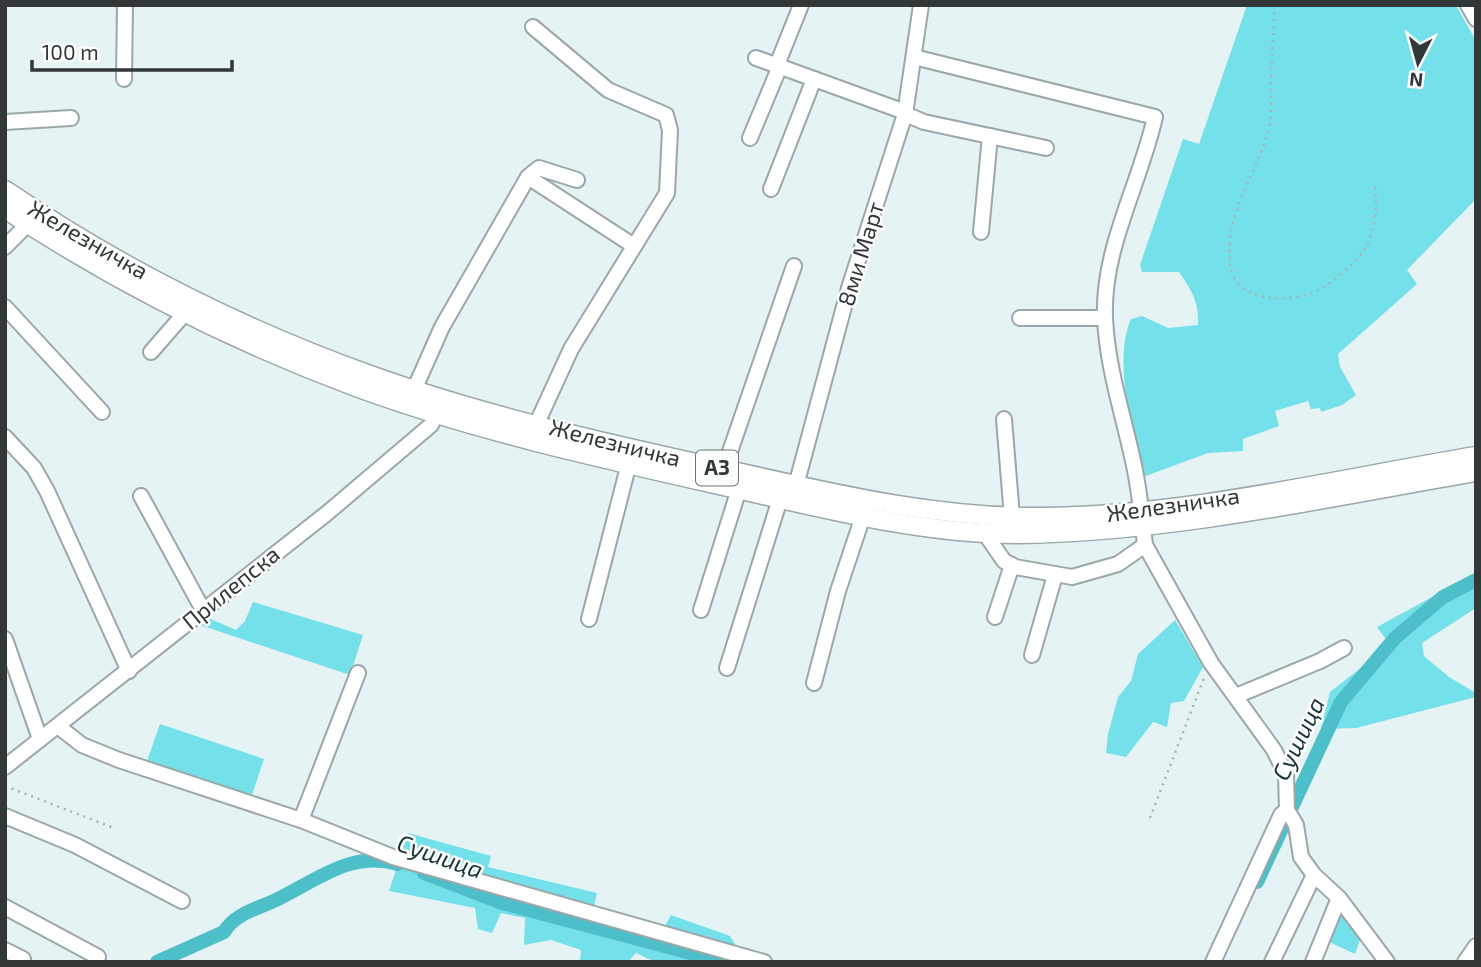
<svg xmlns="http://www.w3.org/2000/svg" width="1481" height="967" font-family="'Exo 2',sans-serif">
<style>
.green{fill:#74e0ea}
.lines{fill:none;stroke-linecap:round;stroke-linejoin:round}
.canal{stroke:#4dbfc8;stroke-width:14}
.minor-casing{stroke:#9ba7a8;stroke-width:18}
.major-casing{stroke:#9ba7a8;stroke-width:21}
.path{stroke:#a9b3b4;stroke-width:2.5;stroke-dasharray:2 5;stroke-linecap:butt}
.minor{stroke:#fff;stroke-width:14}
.major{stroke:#fff;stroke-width:18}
.labels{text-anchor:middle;stroke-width:5;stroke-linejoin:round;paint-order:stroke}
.shield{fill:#fcfefe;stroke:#6f7373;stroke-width:2}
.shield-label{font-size:21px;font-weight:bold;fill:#323737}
.street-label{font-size:23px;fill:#323737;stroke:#fcfefe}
.water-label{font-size:24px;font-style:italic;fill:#1c3537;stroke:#fcfefe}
</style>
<rect width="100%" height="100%" fill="#e6f3f4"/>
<!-- green -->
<g class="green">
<path d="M1247,5h209l20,36v158l-69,71 10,14 -79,70 2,13 16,28 -14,10 -21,7 -1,-4 -9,1 -3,-8 -33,10 4,15 -36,13v12l-35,2 -65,24c-11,-39 -30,-120 -12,-158l11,-3 26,12 30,-3c1,-23 -6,-34 -19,-53h-37l-2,-7 43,-126 16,5z"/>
<path d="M1476,580v28l-54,35 2,13 25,21 27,16v4l-120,31 -35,1 9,-37 60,-47 -13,-18 75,-41h9z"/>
<path d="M253,602l110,33 -13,40 -153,-51 9,-7 30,13 9,-9z"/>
<path d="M1175,620l28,47 -19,34 -13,2 -4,24 -14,-5 -27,35 -20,-4 2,-19 10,-37 13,-16 7,-27z"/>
<path d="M160,724l104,35 -13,39 -105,-34z"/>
<path d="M408,833l83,23 -3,11 109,26 -4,18 70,19 8,-15 59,21 8,13 31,13h-114l-19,-9 -8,9h-43l-5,-1 1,-11 -30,-10 -27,5 1,-27 -24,-5 -9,20 -14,-4 -3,-21 -86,-17z"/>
<path d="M1338,908l23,29 -6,17 -30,-14z"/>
</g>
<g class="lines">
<!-- canal -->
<g class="canal">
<path d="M424,873l78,30 223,59"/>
<path d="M1257,882l84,-180 54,-64 48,-41 33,-17"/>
<path d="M157,962l67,-30c11,-19 36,-24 54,-33 39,-19 74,-49 120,-35"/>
</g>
<!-- minor casing -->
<g class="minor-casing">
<g id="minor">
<path d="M1468,5l8,14"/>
<path d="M533,27l75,63 58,25 4,15 -3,63 -96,156 -34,74"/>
<path d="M914,57l241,60c-15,67 -53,132 -50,201 3,67 31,129 36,195"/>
<path d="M756,58l149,54"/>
<path d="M777,65l24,-60"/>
<path d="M124,79l1,-74"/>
<path d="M905,114l19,8 122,26"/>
<path d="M5,122l66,-4"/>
<path d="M750,138l30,-72"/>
<path d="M528,177l106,69"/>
<path d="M771,189l43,-110"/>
<path d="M981,232l9,-96"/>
<path d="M5,247l16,-16 9,-18"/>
<path d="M5,307l97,105"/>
<path d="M1020,318h85"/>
<path d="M151,352l34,-39"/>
<path d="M410,399l32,-72 86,-150 11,-9 38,12"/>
<path d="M1004,419l8,98"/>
<path d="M5,437l29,31 13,23 82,180"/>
<path d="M724,469l70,-203"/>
<path d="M794,493l55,-205 56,-174 16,-109"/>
<path d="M141,496l62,114"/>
<path d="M1143,527l2,18 66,118 63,87 12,25 1,35 9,15 5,32 13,18 25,23 48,64"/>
<path d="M984,532l20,29 11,6 57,10 46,-13 27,-19"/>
<path d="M701,610l38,-121"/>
<path d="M995,617l17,-52"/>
<path d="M589,619l40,-156"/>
<path d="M5,639l35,100"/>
<path d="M1032,655l23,-80"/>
<path d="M727,668l53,-169"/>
<path d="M814,683l24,-92 25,-75"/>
<path d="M1236,696l84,-35 24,-13"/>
<path d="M59,727l23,18 37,15 182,60 92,37 371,105"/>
<path d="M5,767l321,-253 105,-89 9,-20"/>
<path d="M5,816l70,29 107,56"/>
<path d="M301,820l57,-147"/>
<path d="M5,907l93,50"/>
<path d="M5,950l18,9"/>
<path d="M1213,962l68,-147 6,-5"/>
<path d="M1272,962l42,-87"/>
<path d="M1313,962l26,-64"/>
<path d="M1465,962l11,-16"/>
</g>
</g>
<!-- major casing -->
<g class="major-casing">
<g id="major">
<path d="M5,190c112,76 237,139 365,185 114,41 239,69 358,95 103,23 206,48 312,47 146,-1 292,-37 436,-61"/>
<path d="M5,209c109,72 228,132 351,178 120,44 248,72 372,100 94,21 192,47 289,47 155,-2 307,-36 459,-62"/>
</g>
</g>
<!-- path -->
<g class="path">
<path d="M1275,5c-2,27 -3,53 -4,80 0,14 1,30 -2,43 -12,47 -45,85 -39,136 4,37 52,39 79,30 17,-5 43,-28 54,-42 13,-18 14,-47 12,-67"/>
<path d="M5,786l109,42"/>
<path d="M1150,818l54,-140"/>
</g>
<!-- minor -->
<use href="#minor" class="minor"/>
<!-- major -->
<use href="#major" class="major"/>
</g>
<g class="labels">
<!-- shield labels -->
<rect class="shield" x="696" y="450.5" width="42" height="35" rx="5"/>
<g class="shield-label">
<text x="717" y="475">A3</text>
</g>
<!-- street labels -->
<g class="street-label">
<text transform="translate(88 240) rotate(30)" y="8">Железничка</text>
<text transform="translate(861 254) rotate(-73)" y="8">8ми Март</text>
<text transform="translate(615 443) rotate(14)" y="8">Железничка</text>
<text transform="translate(1173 505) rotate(-8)" y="8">Железничка</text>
<text transform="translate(231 588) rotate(-39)" y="8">Прилепска</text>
</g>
<!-- water labels -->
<g class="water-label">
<text transform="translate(1299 739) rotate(-64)" y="8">Сушица</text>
<text transform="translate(440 857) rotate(19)" y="8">Сушица</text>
</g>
</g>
<!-- border -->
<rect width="1481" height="967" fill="none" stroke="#323737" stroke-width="14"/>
<!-- north arrow -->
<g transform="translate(1418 63) rotate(186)" stroke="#fcfefe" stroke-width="5" paint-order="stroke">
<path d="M0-5L12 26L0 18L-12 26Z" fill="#323737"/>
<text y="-10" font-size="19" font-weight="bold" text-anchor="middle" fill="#323737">N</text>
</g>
<!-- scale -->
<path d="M32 60v10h200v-10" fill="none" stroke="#323737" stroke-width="3.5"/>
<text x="42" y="60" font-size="21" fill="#323737" stroke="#fcfefe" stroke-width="5" paint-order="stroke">100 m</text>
</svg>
